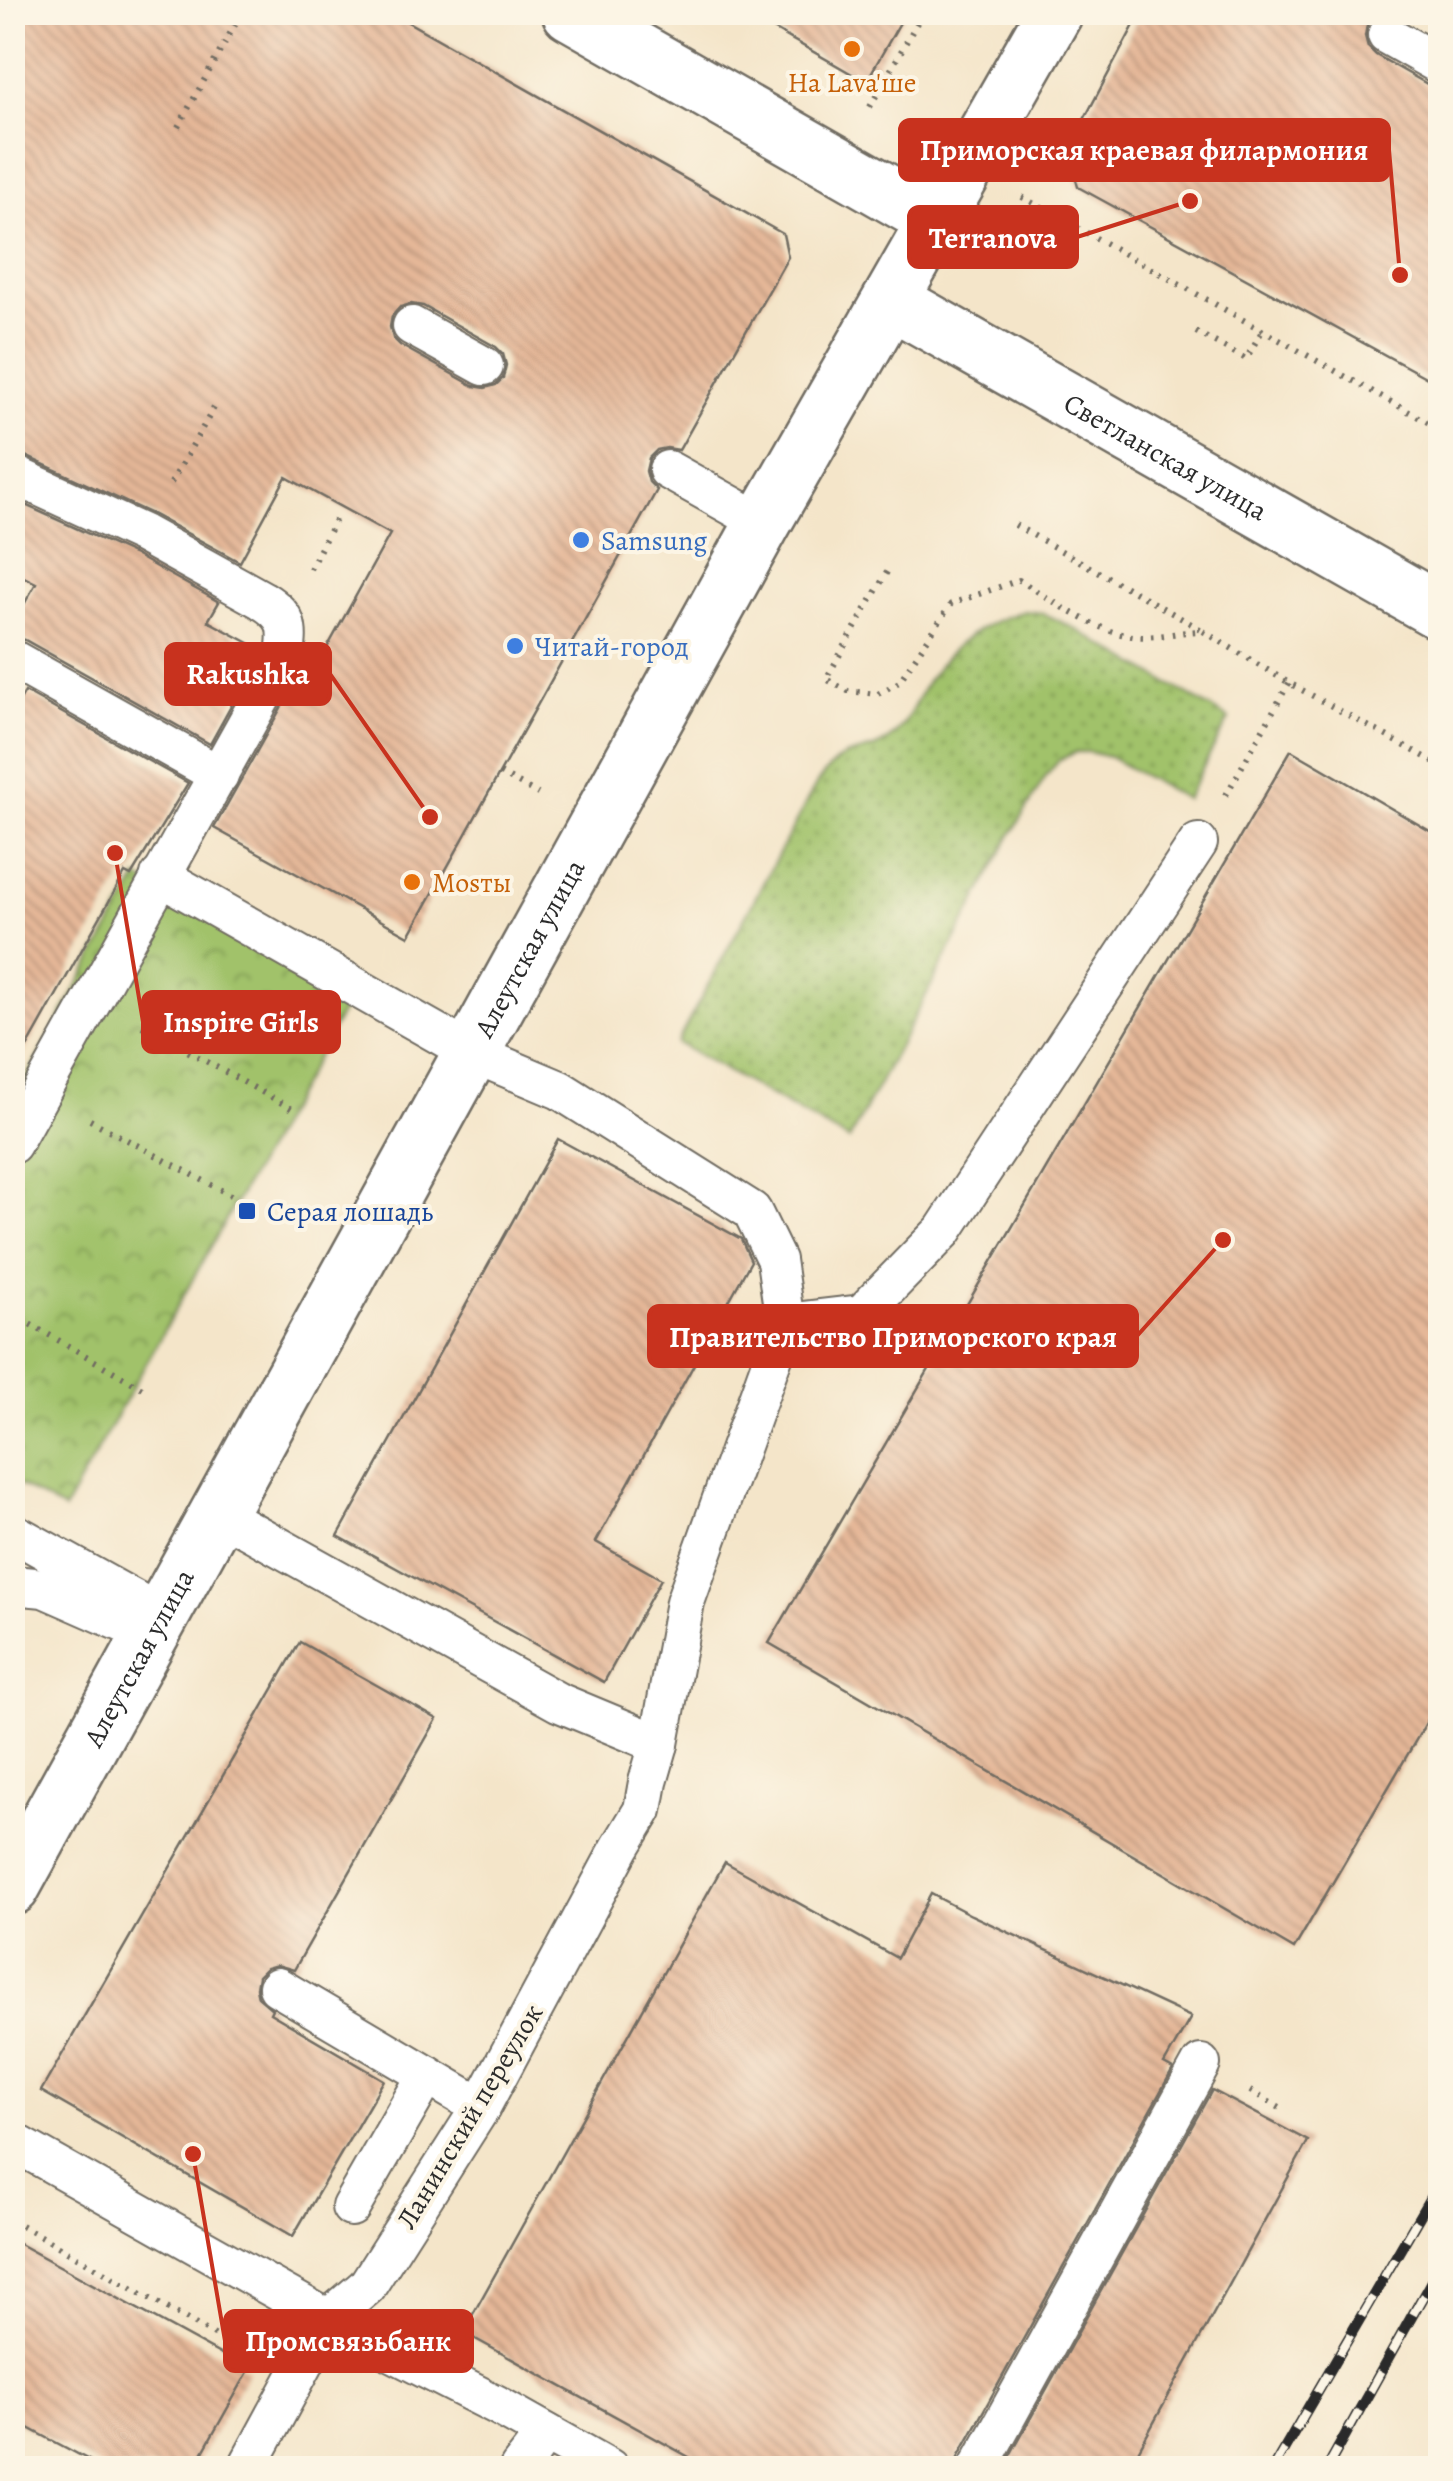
<svg xmlns="http://www.w3.org/2000/svg" width="1453" height="2481" font-family="Alegreya,serif">
<style>
.grass{fill:url(#grass-dots);stroke:#66764a;stroke-width:2.5}
.park{fill:url(#park-crowns);stroke:#66764a;stroke-width:2.5}
.building{fill:url(#building-back-hatch);fill-rule:evenodd}
.lines{fill:none;stroke-linecap:round;stroke-linejoin:round}
.lane-casing{stroke:#716c62;stroke-width:42}
.primary-casing{stroke:#716c62;stroke-width:60}
.path{stroke:#716c62;stroke-width:6;stroke-dasharray:2.5 8;stroke-linecap:butt}
.lane{stroke:#fff;stroke-width:38}
.primary{stroke:#fff;stroke-width:55}
.rail-casing{stroke:#2b2b2b;stroke-width:11}
.rail{stroke:#fcf5e5;stroke-width:8;stroke-dasharray:22;stroke-linecap:butt}
.food-dot{fill:#e8710a;stroke:#fcf5e5;stroke-width:4}
.shop-dot{fill:#3f7fe0;stroke:#fcf5e5;stroke-width:4}
.transit-dot{fill:#1a4fb4;stroke:#fcf5e5;stroke-width:4}
.labels{text-anchor:middle;stroke-width:8;stroke-linejoin:round;paint-order:stroke}
.food-label{font-size:28px;fill:#c56008;stroke:#fcf5e5}
.street-label{font-size:28px;fill:#2b2b2b;stroke:#fcf5e5}
.shop-label{font-size:28px;fill:#366cbe;stroke:#fcf5e5;text-anchor:start}
.transit-label{font-size:28px;fill:#164399;stroke:#fcf5e5;text-anchor:start}
.leader{fill:none;stroke:#c8321e;stroke-width:4}
.callout-dot{fill:#c8321e;stroke:#fcf5e5;stroke-width:4}
.callout{fill:#c8321e;stroke:#c8321e;stroke-width:4}
.callout-label{font-size:30px;text-anchor:middle;font-weight:bold;fill:#fff}
</style>
<defs>
<pattern id="grass-dots" width="8" height="8" patternUnits="userSpaceOnUse" patternTransform="scale(2.5)"><rect width="8" height="8" fill="#a1c26a"/><path d="M2 2h.1M6 6h.1" fill="none" stroke="#839e57" stroke-width="1.8" stroke-linecap="round"/></pattern>
<pattern id="park-crowns" width="20" height="18" patternUnits="userSpaceOnUse" patternTransform="scale(2.5)"><rect width="20" height="18" fill="#a1c26a"/><path d="M2 6a3 3 0 1 1 6 0M12 15a3 3 0 1 1 6 0" fill="none" stroke="#839e57"/></pattern>
<pattern id="building-back-hatch" width="6" height="6" patternUnits="userSpaceOnUse" patternTransform="scale(2.5)"><rect width="6" height="6" fill="#e5b798"/><path d="M-1 5l2 2M0 0l6 6M5-1l2 2" fill="none" stroke="#ba957c"/></pattern>
</defs>
<rect width="100%" height="100%" fill="#fcf5e5"/>
<filter id="ink" filterUnits="userSpaceOnUse"><feTurbulence type="fractalNoise" baseFrequency=".01" numOctaves="2"/><feDisplacementMap in="SourceGraphic" scale="20" xChannelSelector="R" yChannelSelector="G"/><feConvolveMatrix kernelMatrix="1 2 1 2 8 2 1 2 1" color-interpolation-filters="sRGB"/></filter>
<filter id="wash" filterUnits="userSpaceOnUse"><feTurbulence type="fractalNoise" baseFrequency=".0048" numOctaves="4" result="noise"/><feDisplacementMap in="SourceGraphic" scale="40" xChannelSelector="R" yChannelSelector="G"/><feGaussianBlur stdDeviation="2.25" result="paint"/><feColorMatrix in="noise" values="0 0 0 0 0 0 0 0 0 0 0 0 0 0 0 0 0 1.4 0 .05"/><feComposite in="paint" operator="in"/></filter>
<g filter="url(#wash)">
<rect width="100%" height="100%" fill="#f4e5c9"/>
<!-- grass -->
<path class="grass" d="M1025,611l17,2 30,14 157,92 -43,80 -77,-42 -20,-5h-13l-17,8 -13,16 -35,59 -162,305 -172,-97 140,-260c8,-10 16,-21 28,-27 15,-6 30,-5 43,-16 19,-14 27,-38 39,-58 26,-39 53,-59 98,-71z"/>
<!-- park -->
<path class="park" d="M138,878l211,121 -285,511 -51,-29v-379z"/>
<g id="blocks">
<!-- building -->
<g class="building">
<path d="M12,12h378l393,222 5,23 -109,193 -12,-2 -10,2 -8,8 -3,13 3,11 8,8 -248,446 -195,-108 87,-156 10,5 79,-143 -104,-57 -46,85 -88,-48 -131,-60 -9,-2zM411,304l12,2 73,41 7,7 3,11 -3,13 -7,7 -11,3 -11,-2 -74,-41 -7,-7 -3,-11 2,-11 8,-9z"/>
<path d="M744,12h162l-40,70z"/>
<path d="M1141,12h258l-2,3 -11,-2 -11,3 -8,9 -2,11 3,11 8,8 53,30 11,2v298l-362,-198 -10,-37z"/>
<path d="M12,499l121,55 86,48 -11,19 54,29 -52,94 -185,-104 -13,-3v-11l24,-43 -24,-12z"/>
<path d="M25,692l163,91 -57,93 -6,-3 -113,201v-360z"/>
<path d="M1291,750l149,87v862l-146,250 -525,-306z"/>
<path d="M558,1139l183,100 10,22 -155,281 65,37 -57,103 -266,-146z"/>
<path d="M300,1642l137,77 -143,251 -17,-5 -11,3 -8,8 -2,12 2,9 14,12 -2,4 114,67 -91,156 -252,-145z"/>
<path d="M725,1862l172,96 34,-64 40,21 220,102 -27,47 9,5 -215,388 -2,11h-247l-246,-136z"/>
<path d="M1212,2090l96,51 -179,327h-126z"/>
<path d="M12,2240l237,130 -55,98h-90l-92,-49z"/>
</g>
</g>
</g>
<g filter="url(#ink)">
<use href="#blocks" fill-opacity="0" stroke="#716c62" stroke-width="2.5"/>
<g class="lines">
<!-- lane casing -->
<g class="lane-casing">
<g id="lane">
<path d="M1387,35l53,30"/>
<path d="M412,326l72,40"/>
<path d="M668,470l95,53"/>
<path d="M12,474l131,60 119,66c26,16 27,27 23,55l-273,489"/>
<path d="M14,660l205,115"/>
<path d="M160,876l312,177 88,37 192,121 24,49 9,63 -100,279 -26,142 -11,38 -5,28 -23,38 -139,259 -114,179 -39,33 -81,149"/>
<path d="M785,1323l77,-9 81,-83 255,-388"/>
<path d="M218,1513l340,189 101,42"/>
<path d="M12,1532l150,83"/>
<path d="M12,1589l11,-3 21,2 107,47"/>
<path d="M278,1987l203,120"/>
<path d="M12,2141l316,178 169,86 112,63"/>
<path d="M351,2207l76,-132"/>
<path d="M519,2468l27,-35"/>
<path d="M978,2468l223,-404"/>
</g>
</g>
<!-- primary casing -->
<g class="primary-casing">
<g id="primary">
<path d="M570,12l367,209"/>
<path id="s1" d="M892,301l548,311"/>
<path id="s2" d="M12,1887l751,-1364 292,-511"/>
</g>
</g>
<!-- path -->
<g class="path">
<path d="M870,107l53,-95"/>
<path d="M178,127l64,-115"/>
<path d="M1022,197l418,232"/>
<path d="M1196,332l50,27 16,-28"/>
<path d="M171,483l44,-77"/>
<path d="M1015,525l187,105"/>
<path d="M310,569l27,-53"/>
<path d="M887,572l-61,107 22,12 30,3 21,-12 52,-78 68,-24c32,19 76,52 113,56 25,3 47,-5 71,-5l86,52 151,82"/>
<path d="M500,773l38,21"/>
<path d="M1226,795l63,-112"/>
<path d="M142,1026l156,86"/>
<path d="M90,1120l159,85"/>
<path d="M12,1314l134,76"/>
<path d="M1250,2091l30,17"/>
<path d="M12,2220l234,133"/>
</g>
<!-- lane -->
<use href="#lane" class="lane"/>
<!-- primary -->
<use href="#primary" class="primary"/>
<!-- rail casing -->
<g class="rail-casing">
<g id="rail">
<path d="M1273,2468l167,-287"/>
<path d="M1327,2468l113,-202"/>
</g>
</g>
<!-- rail -->
<use href="#rail" class="rail"/>
</g>
</g>
<!-- markers -->
<g class="food-dot">
<circle cx="852" cy="49" r="10"/>
<circle cx="412" cy="882" r="10"/>
</g>
<g class="shop-dot">
<circle cx="581" cy="540" r="10"/>
<circle cx="515" cy="646" r="10"/>
</g>
<rect class="transit-dot" x="237" y="1201" width="20" height="20" rx="5"/>
<g class="labels">
<!-- food labels -->
<g class="food-label">
<text x="852" y="92">На Lava'ше</text>
<text x="432" y="892" text-anchor="start">Mosты</text>
</g>
<!-- street labels -->
<g class="street-label">
<text dy="10" stroke="none"><textPath href="#s1" startOffset="315">Светланская улица</textPath></text>
<text dy="10" stroke="none"><textPath href="#s2" startOffset="1072">Алеутская улица</textPath></text>
<text dy="10" stroke="none"><textPath href="#s2" startOffset="262">Алеутская улица</textPath></text>
<text transform="translate(469 2116) rotate(-59)" y="10">Ланинский переулок</text>
</g>
<!-- shop labels -->
<g class="shop-label">
<text x="601" y="550">Samsung</text>
<text x="535" y="656">Читай-город</text>
</g>
<!-- transit labels -->
<g class="transit-label">
<text x="267" y="1221">Серая лошадь</text>
</g>
</g>
<!-- callouts -->
<path class="leader" d="M1400 275L1389 150M1190 201L1077 237M430 817L330 674M115 853L143 1022M1223 1240L1137 1336M193 2154L225 2341"/>
<g class="callout-dot">
<circle cx="1400" cy="275" r="10"/>
<circle cx="1190" cy="201" r="10"/>
<circle cx="430" cy="817" r="10"/>
<circle cx="115" cy="853" r="10"/>
<circle cx="1223" cy="1240" r="10"/>
<circle cx="193" cy="2154" r="10"/>
</g>
<g class="callout">
<rect x="900" y="120" width="489" height="60" rx="10"/>
<rect x="909" y="207" width="168" height="60" rx="10"/>
<rect x="166" y="644" width="164" height="60" rx="10"/>
<rect x="143" y="992" width="196" height="60" rx="10"/>
<rect x="649" y="1306" width="488" height="60" rx="10"/>
<rect x="225" y="2311" width="247" height="60" rx="10"/>
</g>
<g class="callout-label">
<text x="1144" y="160">Приморская краевая филармония</text>
<text x="993" y="248">Terranova</text>
<text x="248" y="684">Rakushka</text>
<text x="241" y="1032">Inspire Girls</text>
<text x="893" y="1347">Правительство Приморского края</text>
<text x="348" y="2351">Промсвязьбанк</text>
</g>
<!-- margin -->
<rect width="1453" height="2481" fill="none" stroke="#fcf5e5" stroke-width="50"/>
</svg>
